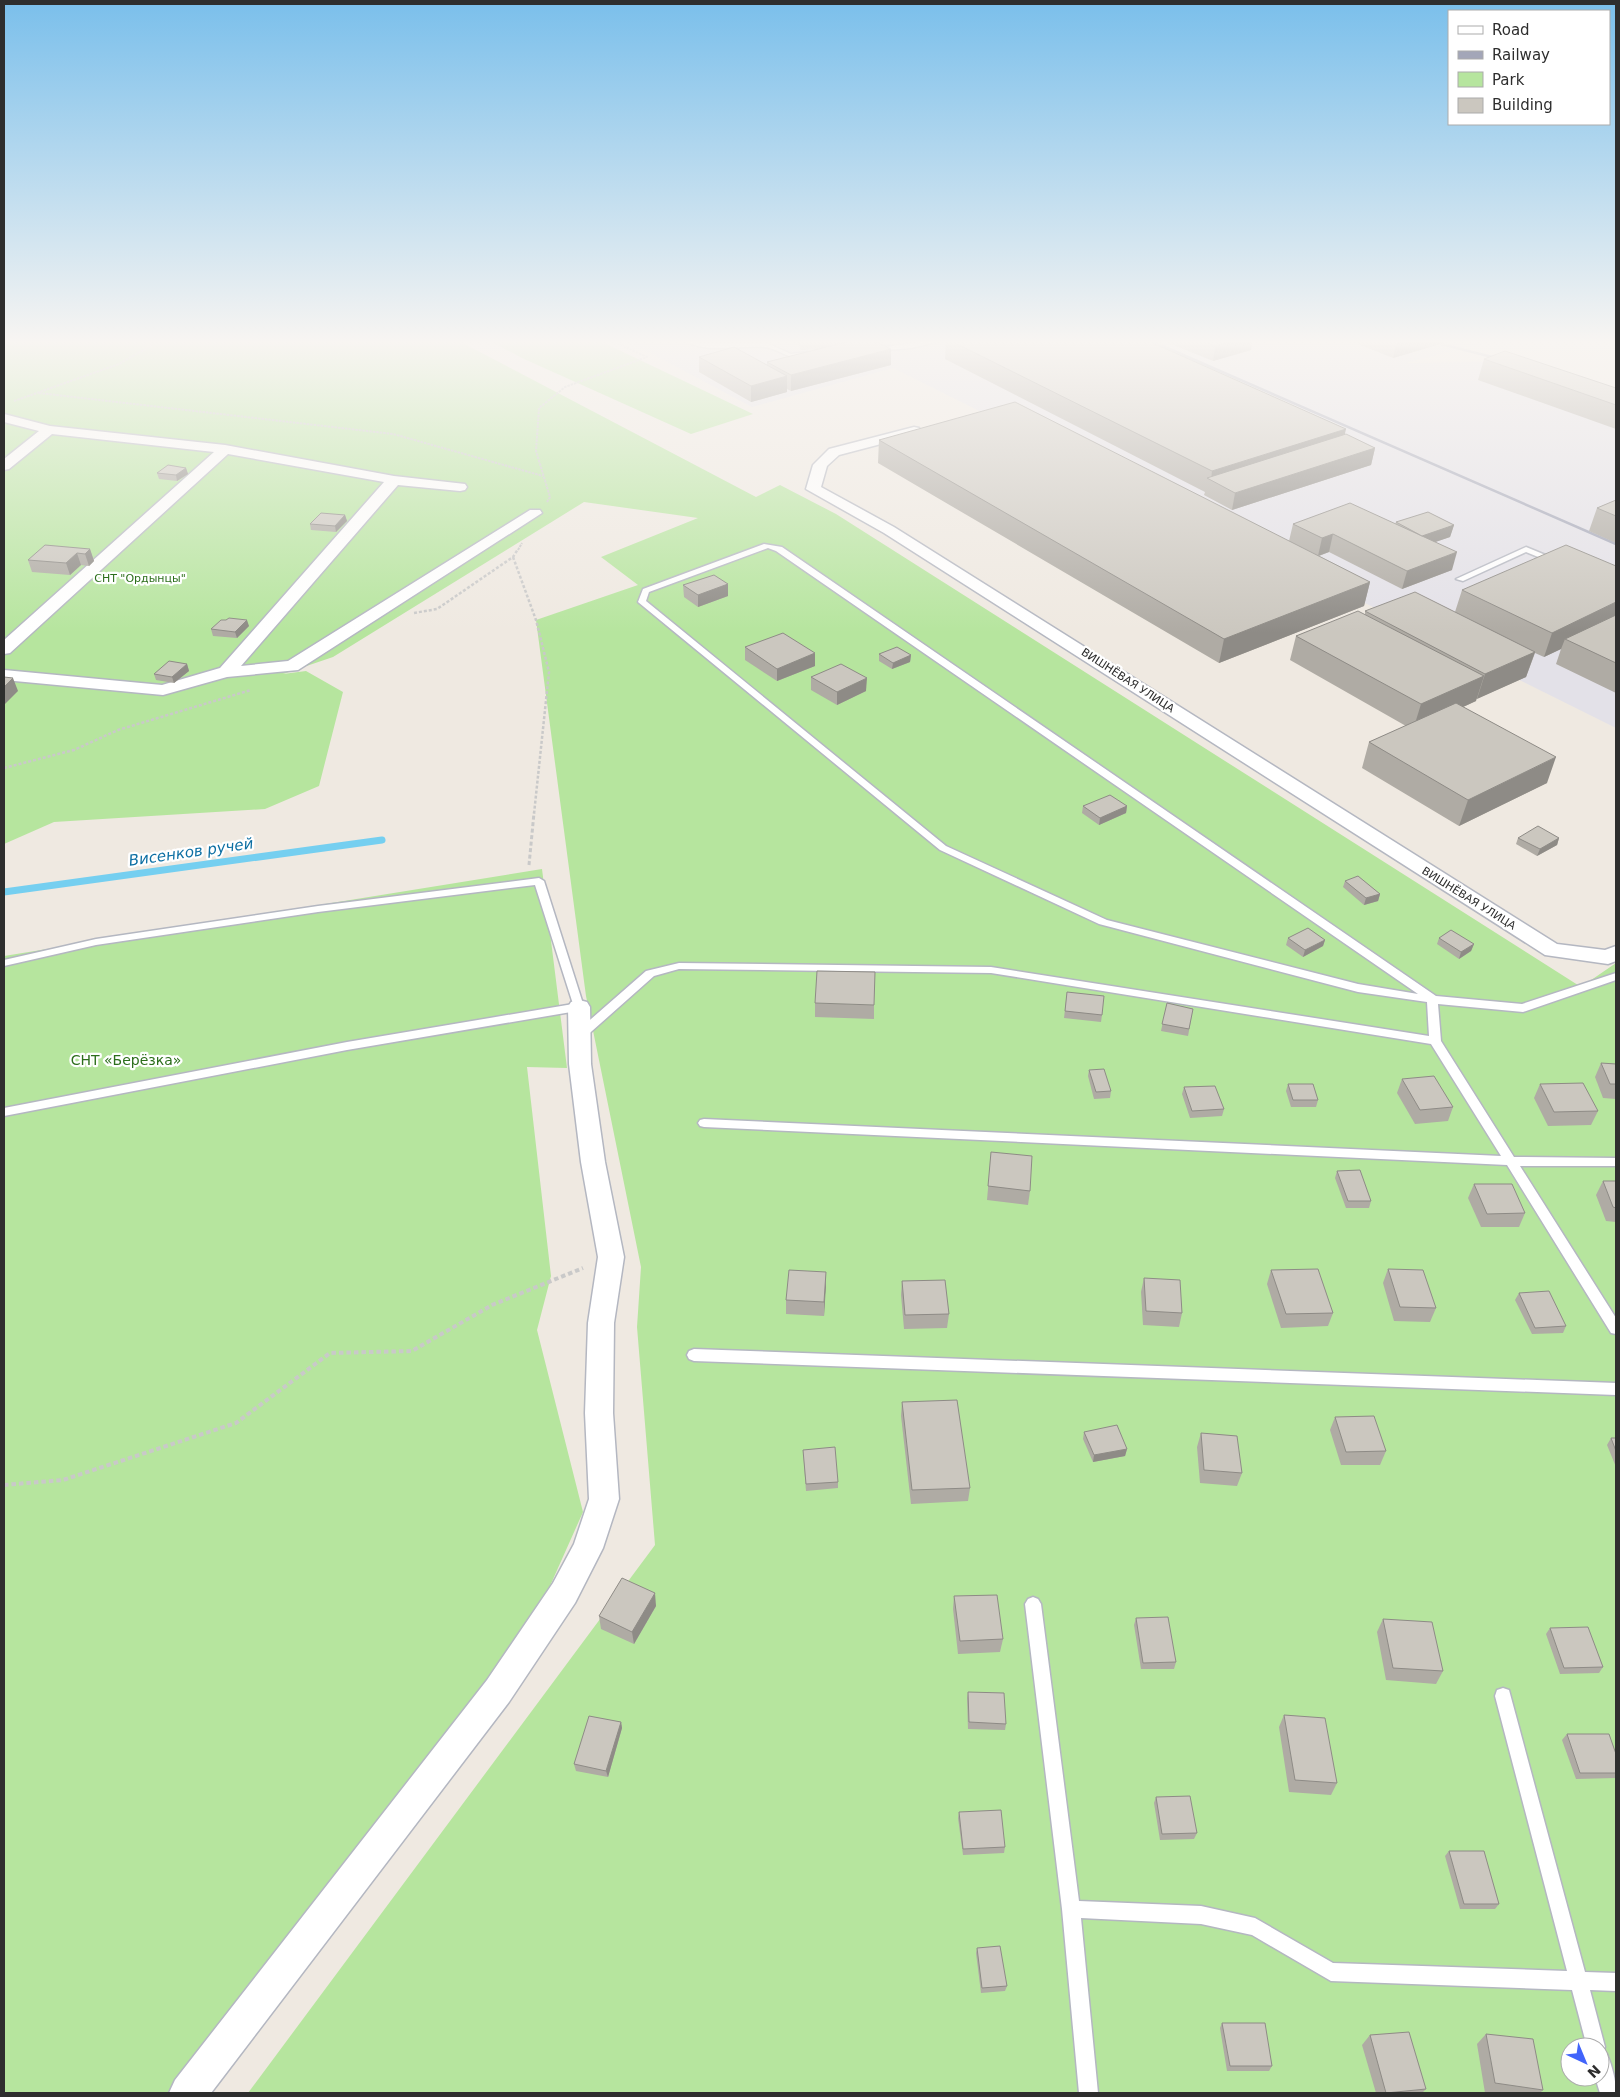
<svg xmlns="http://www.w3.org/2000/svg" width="1620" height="2097" font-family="'DejaVu Sans',sans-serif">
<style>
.industrial{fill:#e3e1e8}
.green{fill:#b6e59e;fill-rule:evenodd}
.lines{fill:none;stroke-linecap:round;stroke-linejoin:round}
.stream{stroke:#75cff0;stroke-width:7}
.lane-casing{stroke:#b4b7c1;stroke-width:3}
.street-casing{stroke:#b4b7c1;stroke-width:3}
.path-far3{stroke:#c9c9c9;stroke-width:2;stroke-dasharray:2.5 1;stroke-linecap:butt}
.path-far2{stroke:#c9c9c9;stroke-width:2.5;stroke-dasharray:3 2;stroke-linecap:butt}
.path-far1{stroke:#c9c9c9;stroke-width:3;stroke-dasharray:4 2.5;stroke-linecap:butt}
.path{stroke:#c9c9c9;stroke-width:4;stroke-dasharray:4.5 3;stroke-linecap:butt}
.lane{fill:#fff;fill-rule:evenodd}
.street{fill:#fff;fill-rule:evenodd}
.rail{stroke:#a3a6b8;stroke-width:2.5}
.wall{fill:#afaba4}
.shaded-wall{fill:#8e8b86}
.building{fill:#cbc7bf;stroke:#8e8b86}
.labels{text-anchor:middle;stroke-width:4.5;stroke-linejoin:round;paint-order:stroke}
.far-park-label{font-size:11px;fill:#2c6e1b;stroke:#fff}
.far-street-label{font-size:11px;fill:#2e2e2e;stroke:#fff}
.park-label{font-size:14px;fill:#2c6e1b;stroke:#fff}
.water-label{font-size:15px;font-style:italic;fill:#0d6fa3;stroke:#fff}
</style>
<rect width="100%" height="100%" fill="#efe9e1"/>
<!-- industrial -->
<path class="industrial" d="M626,340h870l-91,23 83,-1 128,42v324l-723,-360 -141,39z"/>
<!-- green -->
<g class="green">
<path d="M4,340h453l299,157 24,-12 56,29 745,473 35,-24v1130h-1368l407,-548 -18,-218 4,-60 -55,-271 -50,-376 102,-35 -37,-28 97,-39 -114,-16 -251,155 -50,17 23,-3 37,21 -24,94 -54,23 -211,13 -50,22zM1570,2047h30v30h-30z"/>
<path d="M488,340h110l155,74 -62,20 -169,-76z"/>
<path d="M542,869l25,199 -40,-1 24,209 -14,54 46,182 -46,103 -370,478h-163v-1137z"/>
</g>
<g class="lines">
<!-- stream -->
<path class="stream" d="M4,892l378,-52"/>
<!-- lane casing -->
<g class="lane-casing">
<g id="lane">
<path d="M683,340h8l11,3h65l24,11 17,-2 3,2c-20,11 -30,-6 -47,-7 -26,-2 -59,7 -81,-7z"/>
<path d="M934,340h11l-34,8 -37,3 -3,-2z"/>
<path d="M764,544l18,3 654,449 86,8 94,-31v7l-93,32 -85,-8 3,37 73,116 102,1v8h-96l96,152v16l-5,-1 -104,-168 -803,-38 -4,-1 -2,-3 2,-3 4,-1 797,37 -70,-112 -440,-71 -312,-4 -25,7 -71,63h-8l-2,-3 2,-3 71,-62 33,-8 312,4 438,69 -2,-34 -69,-10 -259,-68 -159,-74 -302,-248 5,-13zM768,548l8,3 642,443 -60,-10 -251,-64 -161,-74 -300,-245 3,-9z"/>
<path d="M1526,547l34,14 -7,2 -27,-11 -63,29 -7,-2z"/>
<path d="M539,878l5,3 40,126 -1,3 -236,40 -343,66v-8l343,-66 226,-38 -38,-119 -217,27 -222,33 -92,21v-6l92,-21 222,-33z"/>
<path d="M694,1349l922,34v12l-922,-34 -5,-2 -2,-4 2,-4z"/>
<path d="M1033,1597l5,2 3,5 38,297 122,5 54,12 78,45 234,8 -72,-275 2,-6 6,-2 6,2 76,282 31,1v18l-26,-1 15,57 -2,6 4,1c5,12 9,26 9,39h-16l-5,-16h5v-30h-13l-15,-57 -241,-9 -79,-46 -51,-11 -120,-6 17,175h-19l-17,-184 -37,-305 3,-5z"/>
</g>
</g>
<!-- street casing -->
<g class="street-casing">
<g id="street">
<path d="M4,414l46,12 175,19 169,31 71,8 2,3 -2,3 -5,1 -62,-6 -157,181 47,-5 242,-151h10l2,3 -244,157 -71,7 -64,18 -159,-15v-10l158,15 58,-17 164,-186 -156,-28 -218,199 -6,1v-14l210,-188 -162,-18 -43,35 -5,1v-11l35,-28 -35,-9z"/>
<path d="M914,427l5,1 2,3 -2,3 -80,21 -12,11 -6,21 73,40 663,417 48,6 11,-4v15l-8,3 -63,-9 -661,-422 -78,-44 7,-24 16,-16z"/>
<path d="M579,1000l8,2 3,5 1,57 14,98 19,95 -10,66 -1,90 6,86 -16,49 -28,55 -66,99 -298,391h-42l6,-13 312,-400 66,-97 21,-39 15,-45 -4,-86 3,-90 10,-66 -17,-95 -12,-98 -1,-57 3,-5z"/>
</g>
</g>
<!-- path-far3 -->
<g class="path-far3">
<path d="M39,393l354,41 150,42"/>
<path d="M14,401l105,-37 42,-24"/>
<path d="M547,502l3,-5 -14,-46 3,-43 26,-21 82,-30 -37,-17"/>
<path d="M518,550l4,-7"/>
</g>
<!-- path-far2 -->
<g class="path-far2">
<path d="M513,557l23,63 13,52 -15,142"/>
<path d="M414,613l23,-4 76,-52 5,-8"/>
<path d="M4,768l70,-18 44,-20 133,-40"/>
</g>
<!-- path-far1 -->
<path class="path-far1" d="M529,865l5,-52"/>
<!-- path -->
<path class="path" d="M4,1485l59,-5 173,-57 94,-70 82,-2 80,-46 91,-37"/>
<!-- lane -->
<use href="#lane" class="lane"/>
<!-- street -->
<use href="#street" class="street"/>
<!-- rail -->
<g class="rail">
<path d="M1149,340l467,204"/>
<path d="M1441,344l63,16"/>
</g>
</g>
<!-- wall -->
<g class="wall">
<path d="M797,340h75l19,9v16l-100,26 -4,-2v3l-36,10 -52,-30v-15l68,8v-3l52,-13 -18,1z"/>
<path d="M946,340h200l199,95 30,13 -4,17 -139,45 -28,-15 1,-3 -260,-133z"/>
<path d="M1161,340h91l-1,10 -38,11z"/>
<path d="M1348,340h106l-61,18z"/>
<path d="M1484,359l132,29v41l-138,-49z"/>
<path d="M879,440l410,101 4,-17h102l1,-2 58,3 -4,12 -15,5 17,28 -50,19 -73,-37 -10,4 51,26 -6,24 -145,57 -341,-200z"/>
<path d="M186,468l2,6 -11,7 -18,-2 -2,-6z"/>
<path d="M1616,500v43l-27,-12 8,-23z"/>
<path d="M345,515l2,6 -11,11 -25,-2 -1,-6z"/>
<path d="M90,549l4,12 -5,5 -8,-1 -11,10 -38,-3 -4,-12z"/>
<path d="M1616,566v127l-60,-29 5,-15 -17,8 -9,-4 -9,24 -50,22v2l-13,6 84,76 -88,43 -97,-58 7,-26 37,-16 -116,-66 6,-24 69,-22v-3l90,1 7,-22z"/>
<path d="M728,584v12l-30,11 -14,-10 -1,-12z"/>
<path d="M226,620l23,6 -12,12 -24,-2 -2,-7z"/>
<path d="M745,647l70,19 -38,15 -32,-21z"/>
<path d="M879,654l32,1 -1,7 -18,7 -13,-8z"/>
<path d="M187,664l2,7 -15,12 -18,-3 -2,-6z"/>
<path d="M811,677l55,14 -29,14 -26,-15z"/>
<path d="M1083,806h44l-1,7 -27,12 -17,-12z"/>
<path d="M1518,838h41l-2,7 -20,11 -21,-12z"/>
<path d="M1345,881l35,13 -2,7 -14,4 -21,-18z"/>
<path d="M1288,938l37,2 -2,6 -20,11 -17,-12z"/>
<path d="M1439,938l35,6 -3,7 -12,8 -22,-15z"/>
<path d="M1067,992l35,23 -1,7 -37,-4z"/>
<path d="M815,1003l59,2v14l-59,-2z"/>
<path d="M1167,1003l26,6 -5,27 -27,-5z"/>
<path d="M1601,1063l15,1v35l-13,-1 -8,-21z"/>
<path d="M1089,1070l22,21 -1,7 -16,1 -6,-23z"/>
<path d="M1402,1079l51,28 -5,14 -33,3 -18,-31z"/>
<path d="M1288,1084l30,16 -2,7h-25l-5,-16z"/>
<path d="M1540,1084l58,27 -7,14 -43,1 -14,-28z"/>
<path d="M1184,1087l40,22 -2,7 -32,2 -8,-24z"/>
<path d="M990,1166l40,25 -2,14 -41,-5z"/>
<path d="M1337,1171l34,30 -2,7h-23l-11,-30z"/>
<path d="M1603,1181h13v41l-10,-1 -10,-26z"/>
<path d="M1474,1184l51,29 -6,14h-38l-13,-29z"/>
<path d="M1388,1269l48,39 -6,14 -36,-1 -11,-38z"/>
<path d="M1271,1270l62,43 -5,13 -47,2 -14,-44z"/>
<path d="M826,1272l-2,44 -38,-2v-14z"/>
<path d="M1144,1278l38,35 -3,14 -36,-2 -2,-33z"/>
<path d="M902,1281l47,33 -2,14 -43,1 -3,-34z"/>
<path d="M1519,1293l47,33 -3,7 -31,1 -17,-34z"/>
<path d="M902,1402l68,86 -2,13 -57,3 -10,-88z"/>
<path d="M1335,1417l51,34 -6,14h-39l-11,-35z"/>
<path d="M1084,1432l43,17 -2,7 -32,6 -10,-23z"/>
<path d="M1201,1433l41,40 -5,13 -37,-3 -3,-36z"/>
<path d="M1611,1438h5v29l-9,-22z"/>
<path d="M803,1450l35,32v6l-32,3z"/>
<path d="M954,1596l49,43 -3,13 -42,2 -5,-45z"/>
<path d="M656,1606l-22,38 -33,-15 -2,-13z"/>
<path d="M1136,1618l40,44 -2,7h-33l-7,-44z"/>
<path d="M1383,1619l60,52 -7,13 -50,-4 -9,-48z"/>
<path d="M1550,1628l53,39 -4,6 -39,1 -14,-40z"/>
<path d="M968,1692l38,32 -1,6 -37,-1 -1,-31z"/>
<path d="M1284,1715l53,68 -6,12 -42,-3 -10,-65z"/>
<path d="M621,1722l1,6 -14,49 -32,-6 -2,-7z"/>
<path d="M1567,1734l49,20v24l-40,1 -14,-39z"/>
<path d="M1156,1797l41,36 -3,6 -34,1 -6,-37z"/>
<path d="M959,1812l46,35 -1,6 -41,2 -5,-37z"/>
<path d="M1449,1851l50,53 -4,5h-35l-15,-53z"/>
<path d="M977,1948l30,38 -2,5 -24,2 -5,-40z"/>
<path d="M1222,2023l50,43 -3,5h-42l-7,-43z"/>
<path d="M1486,2034l57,56 -3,3h-55l-8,-49z"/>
<path d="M1370,2035l56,54 -4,4h-46l-14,-48z"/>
</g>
<!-- shaded-wall -->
<g class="shaded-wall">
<path d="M1235,340h17l-1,10 -38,11 2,-15z"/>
<path d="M1397,340h57l-61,18z"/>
<path d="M891,349v16l-100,26v-16z"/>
<path d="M787,376v16l-36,10v-16z"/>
<path d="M1346,429l-5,22 -130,29 1,-9z"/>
<path d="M1375,448l-4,17 -139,45 3,-17z"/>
<path d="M186,468l2,6 -11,7 -1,-6z"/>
<path d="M345,515l2,6 -11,11 -1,-6z"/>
<path d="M1454,525l-4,12 -32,11 4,-12z"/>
<path d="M1333,534l-4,18 -11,4 4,-18z"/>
<path d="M90,549l4,12 -5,5 -4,-12z"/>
<path d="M1457,552l-5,18 -50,19 5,-18z"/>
<path d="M77,553l4,12 -11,10 -4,-12z"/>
<path d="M1370,582l-6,24 -145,57 5,-24z"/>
<path d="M728,584v12l-30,11v-12z"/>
<path d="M1616,602v21l-51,16 -4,10 -17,8 8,-24z"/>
<path d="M247,620l2,6 -12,12 -2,-6z"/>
<path d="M1535,652l-9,25 -49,22 8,-25z"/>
<path d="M815,653v13l-38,15v-12z"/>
<path d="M911,655l-1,7 -18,7 1,-6z"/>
<path d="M187,664l2,7 -15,12 -2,-6z"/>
<path d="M1484,676l-8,25 -63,29 8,-26z"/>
<path d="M13,678l5,13 -14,14v-18z"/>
<path d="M867,678l-1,13 -29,14v-13z"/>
<path d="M1556,757l-9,26 -88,43 9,-26z"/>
<path d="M1127,806l-1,7 -27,12 1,-7z"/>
<path d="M1559,838l-2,7 -20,11 3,-7z"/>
<path d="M1380,894l-2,7 -14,4 2,-7z"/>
<path d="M1325,940l-2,6 -20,11 2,-7z"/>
<path d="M1474,944l-3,7 -12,8 2,-7z"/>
<path d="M826,1272v14l-2,30v-14z"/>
<path d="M1127,1449l-2,7 -32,6 1,-7z"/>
<path d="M655,1593l1,13 -22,38 -2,-12z"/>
<path d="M621,1722l1,6 -14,49 -2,-6z"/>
</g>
<!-- building -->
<g class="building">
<path d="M854,340h18l19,9 -100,26 -24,-13z"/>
<path d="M949,340h197l200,89 -134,42z"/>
<path d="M1201,340h34l-20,6z"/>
<path d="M734,347l53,29 -36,10 -52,-29z"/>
<path d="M1505,351l111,37v17l-132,-46z"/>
<path d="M1015,402l355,180 -146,57 -345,-199z"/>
<path d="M1346,434l29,14 -140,45 -28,-15z"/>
<path d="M168,465l18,3 -10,7 -19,-2z"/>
<path d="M1616,500v16l-19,-8z"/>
<path d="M1350,503l107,49 -50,19 -74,-37 -11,4 -29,-14z"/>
<path d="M1428,512l26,13 -32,11 -26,-14z"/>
<path d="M321,513l24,2 -10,11 -25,-2z"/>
<path d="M45,545l45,4 -5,5 -8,-1 -11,10 -38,-3z"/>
<path d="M1566,545l50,21v36l-64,31 -90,-43z"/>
<path d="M714,575l14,9 -30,11 -15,-10z"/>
<path d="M1415,592l120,60 -50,22 -120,-63z"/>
<path d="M1358,611l126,65 -63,28 -125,-68z"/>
<path d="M1616,615v48l-51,-24z"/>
<path d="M229,618l18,2 -12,12 -24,-3 10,-9h5z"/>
<path d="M783,633l32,20 -38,16 -32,-22z"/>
<path d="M897,647l14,8 -18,8 -14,-9z"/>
<path d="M169,661l18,3 -15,13 -18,-3z"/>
<path d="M841,664l26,14 -30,14 -26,-15z"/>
<path d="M4,677l9,1 -9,9z"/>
<path d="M1456,703l100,54 -88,43 -99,-58z"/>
<path d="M1110,795l17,11 -27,12 -17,-12z"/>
<path d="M1538,826l21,12 -19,11 -22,-11z"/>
<path d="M1358,876l22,18 -14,4 -21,-17z"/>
<path d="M1308,928l17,12 -20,10 -17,-12z"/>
<path d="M1451,930l23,14 -13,8 -22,-14z"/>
<path d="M817,971l58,1 -1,33 -59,-2z"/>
<path d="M1067,992l37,4 -2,19 -37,-4z"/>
<path d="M1167,1003l26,6 -4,20 -27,-5z"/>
<path d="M1601,1063l15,1v20h-6z"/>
<path d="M1104,1069l7,22 -15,1 -7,-22z"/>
<path d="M1434,1076l19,31 -33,3 -18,-31z"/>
<path d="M1583,1083l15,28 -44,1 -14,-28z"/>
<path d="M1288,1084h25l5,16h-25z"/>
<path d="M1215,1086l9,23 -32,2 -8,-24z"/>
<path d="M991,1152l41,4 -2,35 -42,-5z"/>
<path d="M1360,1170l11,31h-23l-11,-30z"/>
<path d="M1603,1181h13v27l-3,-1z"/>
<path d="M1474,1184h38l13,29 -38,1z"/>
<path d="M1318,1269l15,44 -47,1 -15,-44z"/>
<path d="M1388,1269l35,1 13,38 -36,-1z"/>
<path d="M789,1270l37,2 -2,30 -38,-2z"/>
<path d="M1144,1278l36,2 2,33 -36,-2z"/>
<path d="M945,1280l4,34 -44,1 -3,-34z"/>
<path d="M1549,1291l17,35 -31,2 -16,-35z"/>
<path d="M957,1400l13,88 -58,2 -10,-88z"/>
<path d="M1374,1416l12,35 -40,1 -11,-35z"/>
<path d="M1117,1425l10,24 -33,6 -10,-23z"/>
<path d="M1201,1433l36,3 5,37 -38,-3z"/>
<path d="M1611,1438h5v13z"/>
<path d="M835,1447l3,35 -32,2 -3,-34z"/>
<path d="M622,1578l33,15 -23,39 -33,-16z"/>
<path d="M997,1595l6,44 -43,2 -6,-45z"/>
<path d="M1168,1617l8,45 -33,1 -7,-45z"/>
<path d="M1383,1619l49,3 11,49 -50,-3z"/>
<path d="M1588,1627l15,40 -39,1 -14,-40z"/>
<path d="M968,1692l36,1 2,31 -37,-2z"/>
<path d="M1284,1715l41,3 12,65 -42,-3z"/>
<path d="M589,1716l32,6 -15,49 -32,-7z"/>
<path d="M1567,1734h42l7,20v19h-36z"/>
<path d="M1190,1796l7,37 -35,1 -6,-37z"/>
<path d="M1001,1810l4,37 -42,2 -4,-37z"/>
<path d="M1449,1851h35l15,53h-35z"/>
<path d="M1000,1946l7,40 -25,2 -5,-40z"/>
<path d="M1222,2023h43l7,43h-42z"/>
<path d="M1409,2032l17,57 -40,4 -16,-58z"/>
<path d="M1486,2034l47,5 10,51 -48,-7z"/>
</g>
<!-- sky -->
<linearGradient id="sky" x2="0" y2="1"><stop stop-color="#7abfeb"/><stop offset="0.54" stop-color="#f8f5f2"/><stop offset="1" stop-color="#f8f5f2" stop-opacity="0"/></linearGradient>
<rect width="1620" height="633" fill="url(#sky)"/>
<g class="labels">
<!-- far-park labels -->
<g class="far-park-label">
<text x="140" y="582">СНТ "Ордынцы"</text>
</g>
<!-- far-street labels -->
<g class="far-street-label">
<text transform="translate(1128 680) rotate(33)" y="4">ВИШНЁВАЯ УЛИЦА</text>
<text transform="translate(1469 898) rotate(32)" y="4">ВИШНЁВАЯ УЛИЦА</text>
</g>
<!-- park labels -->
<g class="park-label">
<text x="126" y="1065">СНТ «Берёзка»</text>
</g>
<!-- water labels -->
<g class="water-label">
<text transform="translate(191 852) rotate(-8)" y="5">Висенков ручей</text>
</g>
</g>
<!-- border -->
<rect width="1620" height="2097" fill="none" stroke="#2e2e2e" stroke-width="10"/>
<!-- legend -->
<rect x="1448" y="10" width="162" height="115" fill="#ffffff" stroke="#ababab"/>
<rect x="1458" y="26" width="25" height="8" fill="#ffffff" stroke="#ababab"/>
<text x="1492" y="35" font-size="15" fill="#2e2e2e">Road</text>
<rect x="1458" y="51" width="25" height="8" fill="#a3a6b8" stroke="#ababab"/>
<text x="1492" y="60" font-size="15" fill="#2e2e2e">Railway</text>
<rect x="1458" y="72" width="25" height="15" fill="#b6e59e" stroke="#ababab"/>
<text x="1492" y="85" font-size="15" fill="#2e2e2e">Park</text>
<rect x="1458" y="98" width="25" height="15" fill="#cbc7bf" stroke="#ababab"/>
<text x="1492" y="110" font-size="15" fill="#2e2e2e">Building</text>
<!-- north arrow -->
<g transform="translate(1585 2062) rotate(136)"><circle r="24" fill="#ffffff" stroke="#ababab"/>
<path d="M0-4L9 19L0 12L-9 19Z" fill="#4264fb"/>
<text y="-8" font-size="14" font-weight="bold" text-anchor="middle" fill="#2e2e2e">N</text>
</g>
</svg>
